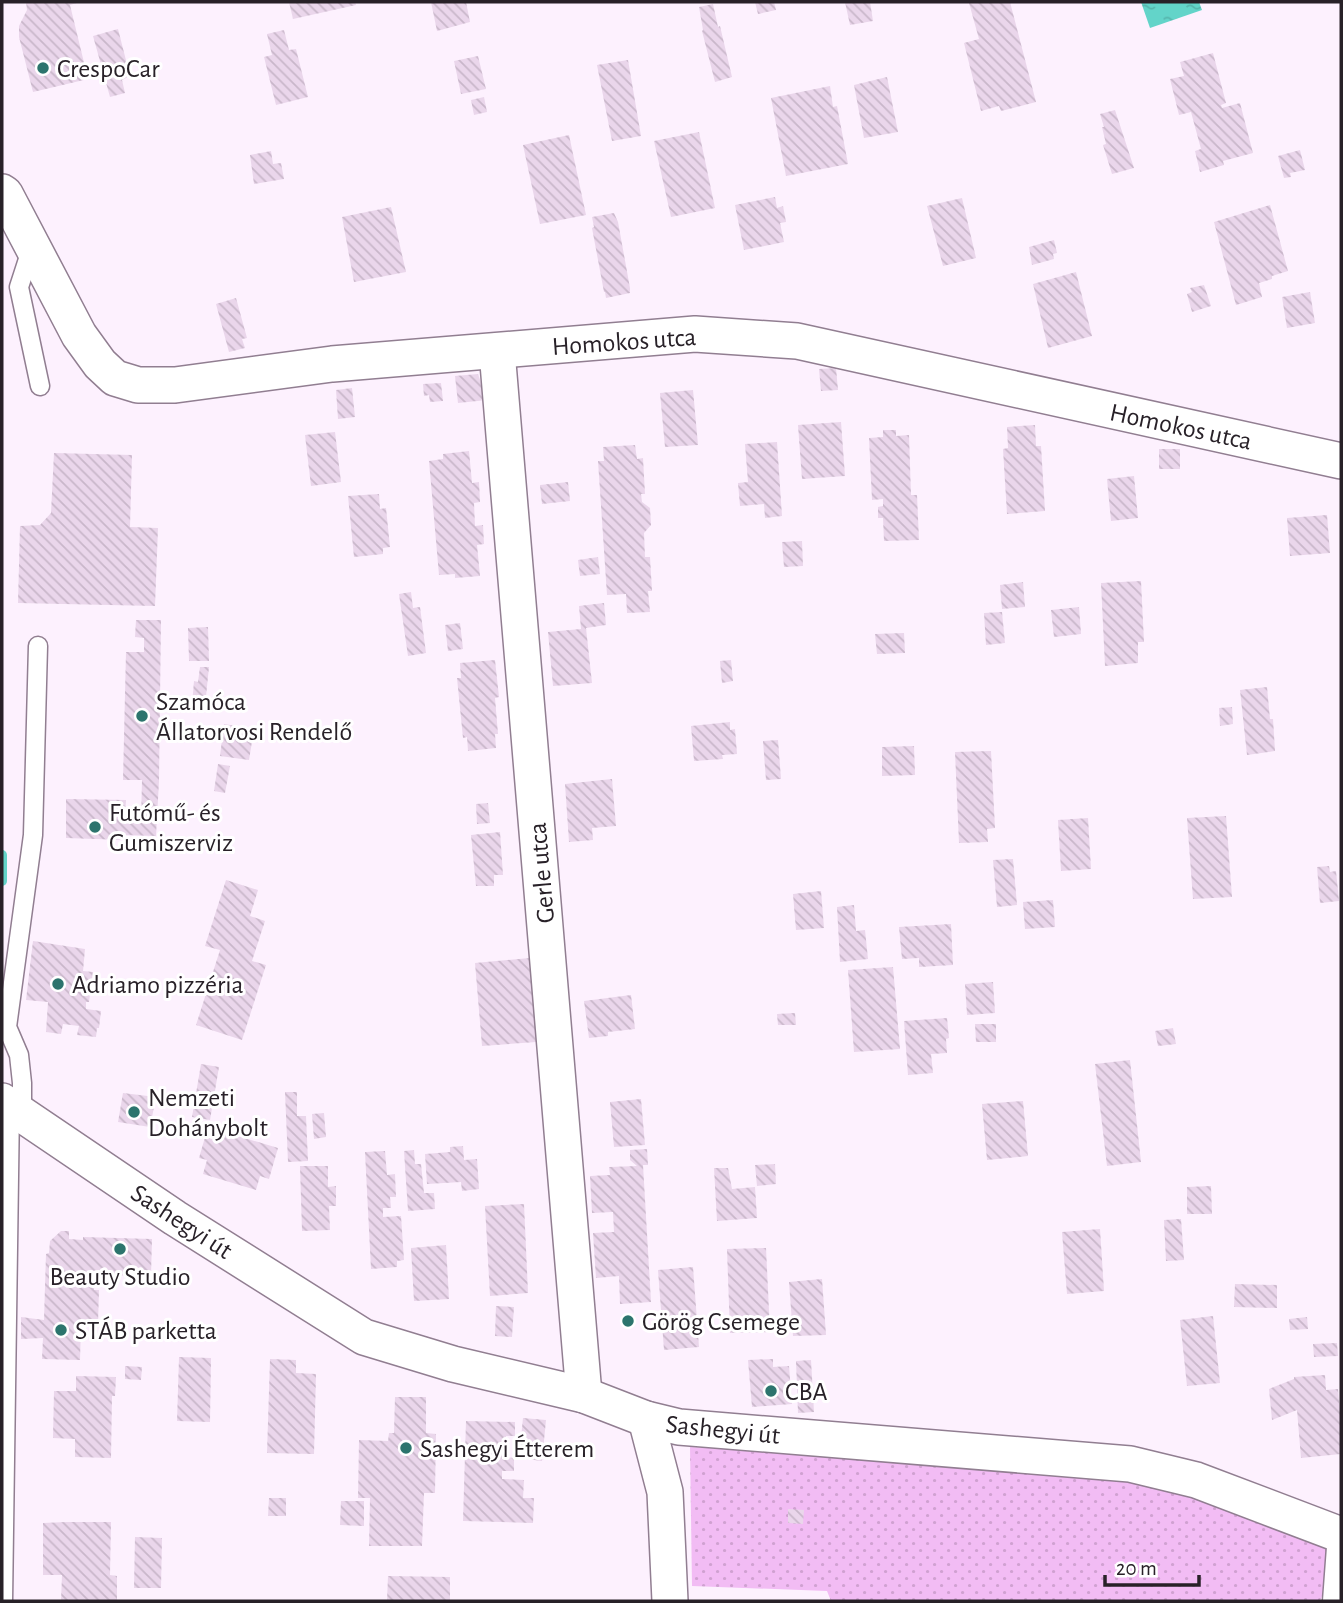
<svg xmlns="http://www.w3.org/2000/svg" width="1343" height="1603" font-family="'Alegreya Sans',sans-serif">
<style>
.grass{fill:url(#grass-dots)}
.water{fill:url(#water-ripples)}
.lines{fill:none;stroke-linecap:round;stroke-linejoin:round}
.stream{stroke:#63d4c9;stroke-width:10}
.building{fill:url(#building-back-hatch)}
.service-casing{stroke:#917e91;stroke-width:21}
.minor-casing{stroke:#917e91;stroke-width:38}
.service{stroke:#fff;stroke-width:18}
.minor{stroke:#fff;stroke-width:35}
.poi-dot{fill:#2c746d;stroke:#fff;stroke-width:2.5}
.labels{text-anchor:middle;stroke-width:6;stroke-linejoin:round;paint-order:stroke}
.poi-label{font-size:26px;fill:#282128;stroke:#fff;text-anchor:start}
.street-label{font-size:26px;fill:#282128;stroke:#fff}
</style>
<defs>
<pattern id="grass-dots" width="8" height="8" patternUnits="userSpaceOnUse" patternTransform="scale(1.75)"><rect width="8" height="8" fill="#f2bcf4"/><path d="M2 2h.1M6 6h.1" fill="none" stroke="#d0a1d1" stroke-width="1.8" stroke-linecap="round"/></pattern>
<pattern id="water-ripples" width="26" height="14" patternUnits="userSpaceOnUse" patternTransform="scale(1.75)"><rect width="26" height="14" fill="#63d4c9"/><path d="M2 4q2-2 4 0t4 0M15 11q2-2 4 0t4 0" fill="none" stroke="#56b6ad"/></pattern>
<pattern id="building-back-hatch" width="6" height="6" patternUnits="userSpaceOnUse" patternTransform="scale(1.75)"><rect width="6" height="6" fill="#ead6eb"/><path d="M-1 5l2 2M0 0l6 6M5-1l2 2" fill="none" stroke="#c9b7ca"/></pattern>
</defs>
<rect width="100%" height="100%" fill="#fdf1fe"/>
<!-- grass -->
<path class="grass" d="M690,1447l212,11 253,21 186,67 -21,55h-489l-4,-10 -135,-5z"/>
<!-- water -->
<path class="water" d="M1141,2h58l3,8 -52,18z"/>
<g class="lines">
<!-- stream -->
<path class="stream" d="M2,855v26"/>
</g>
<!-- building -->
<g class="building">
<path d="M26,2h54l-10,3 18,74 -55,13 -14,-55v-11l8,-16z"/>
<path d="M289,2h66l1,3 -63,14z"/>
<path d="M431,2h35l4,20 -33,9z"/>
<path d="M755,2h19l2,8 -18,4z"/>
<path d="M845,2h25l3,19 -23,4z"/>
<path d="M973,2h37l26,100 -35,9 -2,-5 -18,5 -17,-68 15,-4 -10,-36z"/>
<path d="M713,4l5,23 2,-1 12,51 -17,5 -13,-51 1,-1 -4,-23z"/>
<path d="M118,29l12,47 -8,4 3,13 -15,4 -17,-61z"/>
<path d="M284,30l5,20 7,-1 12,48 -32,8 -12,-48 8,-2 -5,-21z"/>
<path d="M1213,53l13,50 -5,2 1,3 18,-5 13,50 -30,8 1,4 -24,7 -5,-21 6,-2 -10,-37 -12,3 -9,-36 14,-3 -4,-14z"/>
<path d="M478,56l8,33 -25,5 -7,-33z"/>
<path d="M628,60l13,76 -29,5 -15,-76z"/>
<path d="M887,77l11,55 -34,6 -10,-53z"/>
<path d="M830,86l3,21 4,-1 11,58 -62,12 -15,-78z"/>
<path d="M484,97l3,15 -13,3 -3,-15z"/>
<path d="M1115,110l19,58 -22,6 -9,-29 3,-1 -4,-17h2l-4,-13z"/>
<path d="M699,132l16,76 -44,9 -17,-76z"/>
<path d="M569,135l17,80 -46,9 -17,-79z"/>
<path d="M1300,150l5,20 -15,3 1,4 -7,1 -6,-22z"/>
<path d="M271,151l2,13 8,-1 3,16 -30,5 -4,-29z"/>
<path d="M775,197l2,11 6,-2 3,16 -6,1 4,19 -40,8 -9,-45z"/>
<path d="M962,198l14,60 -33,8 -16,-60z"/>
<path d="M1270,205l18,66 -16,5v3l-13,4 3,14 -26,8 -22,-83z"/>
<path d="M391,207l15,65 -52,10 -12,-65z"/>
<path d="M614,213l4,9 12,66v5l-24,5 -1,-6h-1l-12,-64 2,-1 -2,-10z"/>
<path d="M1054,240l3,13 -4,1 1,5 -22,6 -3,-18z"/>
<path d="M1076,272l16,64 -44,12 -15,-64z"/>
<path d="M1204,285l7,21 -19,6 -5,-18 5,-2 -2,-4z"/>
<path d="M1310,292l5,31 -28,5 -5,-31z"/>
<path d="M236,298l11,40 -5,1 3,9 -16,4 -13,-48z"/>
<path d="M836,368l2,22 -17,1 -2,-22z"/>
<path d="M478,374l9,26 -29,3 -3,-27z"/>
<path d="M441,383l2,18 -13,1 -1,-7 -5,1 -1,-12z"/>
<path d="M352,388l3,29 -17,2 -2,-29z"/>
<path d="M693,390l5,55 -33,2 -5,-54z"/>
<path d="M841,422l4,54 -43,3 -4,-54z"/>
<path d="M1035,425l1,21h5l4,65 -38,3 -4,-65 5,-1 -1,-21z"/>
<path d="M883,430h13v6l13,-1 2,60h6l2,45 -35,1 -1,-23h-5v-11l5,-1v-7l-11,1 -3,-62 14,-1z"/>
<path d="M335,432l6,50 -30,4 -6,-51z"/>
<path d="M777,442l5,74 -17,2 -1,-14 -24,2 -2,-23 10,-1 -3,-38z"/>
<path d="M635,445l2,14 6,-1 2,36h-4l1,8 8,6 1,17 -7,8 1,24h5l2,34h-4l2,21 -23,1 -1,-19 -19,1 -9,-134h6l-1,-14z"/>
<rect x="1159" y="449" width="21" height="20"/>
<path d="M469,451l3,32 7,-1 1,20 -6,1 1,23 8,-1 1,19 -7,1 3,31 -25,2v-4l-16,1 -10,-114 14,-2v-5z"/>
<path d="M54,453l78,2 -2,72 28,1 -3,78 -137,-3 2,-77 20,-1 11,-12z"/>
<path d="M1134,476l4,42 -27,3 -4,-42z"/>
<path d="M568,482l2,19 -28,3 -2,-19z"/>
<path d="M379,494l1,15 6,-1 4,39 -7,1v6l-29,3 -6,-61z"/>
<path d="M1327,515l3,38 -40,3 -3,-38z"/>
<path d="M802,541l1,25 -19,1 -2,-25z"/>
<path d="M598,557l2,17 -20,2 -2,-16z"/>
<path d="M1141,581l3,61h-6v21l-33,3 -4,-83z"/>
<path d="M1023,582l2,25 -23,2 -2,-24z"/>
<path d="M411,592l2,16 7,-1 6,46 -18,3 -9,-62z"/>
<path d="M604,603l2,22 -20,3 6,55 -39,3 -5,-54 33,-3 -2,-23z"/>
<path d="M1079,607l2,27 -27,3 -3,-27z"/>
<path d="M1002,612l3,31 -19,2 -2,-32z"/>
<path d="M136,620h25l-2,161 -3,55 -32,-1v5l-58,-2v-39l60,1 -1,19 16,1 1,-40h-19l3,-128h18v-14l-9,-1z"/>
<path d="M460,623l3,26 -15,2 -3,-26z"/>
<path d="M208,627l1,34h-20l-1,-33z"/>
<path d="M904,633l1,20 -28,1 -2,-20z"/>
<path d="M495,660l4,37 -4,1 3,36h-3l1,14 -28,3 -1,-14 -4,1 -6,-60h4l-1,-15z"/>
<path d="M731,660l2,21 -11,2 -2,-22z"/>
<path d="M200,667h9l-4,39 -13,-1 2,-24 4,1z"/>
<path d="M1267,687l3,32h3l2,32 -28,4 -7,-65z"/>
<path d="M1232,707l1,17 -13,2 -1,-18z"/>
<path d="M730,722v8l5,-1 2,25 -15,1 1,4 -29,2 -3,-35z"/>
<path d="M224,724l30,5 -5,31 -29,-4z"/>
<path d="M778,740l3,39 -15,1 -3,-39z"/>
<path d="M914,746l1,29 -33,1v-29z"/>
<path d="M991,751l4,77 -8,1 1,13 -29,1 -4,-91z"/>
<path d="M218,764l12,2 -5,27 -11,-2z"/>
<path d="M612,779l4,47 -24,2 1,12 -24,2 -4,-58z"/>
<path d="M488,803l2,20 -13,1 -1,-20z"/>
<path d="M1226,816l6,81 -39,2 -6,-81z"/>
<path d="M1088,818l3,51 -30,2 -3,-51z"/>
<path d="M500,832l3,43h-9v11h-18l-5,-51z"/>
<path d="M1013,859l4,46 -20,2 -4,-47z"/>
<path d="M1329,866l1,6 6,-1 3,30 -19,2 -3,-36z"/>
<path d="M226,880l32,10 -8,26 15,5 -13,40 14,4 -24,75 -46,-15 24,-75 -15,-4z"/>
<path d="M821,891l3,37 -28,2 -3,-36z"/>
<path d="M1053,900l2,27 -30,2 -2,-27z"/>
<path d="M854,905l2,26 9,-1 3,29 -28,3 -3,-55z"/>
<path d="M951,924l2,41 -34,2v-9l-17,1 -3,-32z"/>
<path d="M33,941l52,8 -2,22 10,1 -4,30h-3v7l15,2 -2,17h-2l-1,9 -19,-2 2,-9 -16,-2 -2,10 -15,-2 2,-30 -22,-2z"/>
<path d="M530,958l3,36 3,-1 2,19h-4l2,30 -54,4 -7,-83z"/>
<path d="M893,967l7,82 -46,3 -6,-82z"/>
<path d="M993,982l2,31 -28,2 -2,-31z"/>
<path d="M631,995l4,34 -27,3v4l-19,2 -5,-37z"/>
<path d="M795,1013l1,12h-18l-1,-11z"/>
<path d="M947,1018l2,20 -3,1 1,14 -16,1 2,19 -25,2 -4,-54z"/>
<path d="M975,1024h21v18h-20z"/>
<path d="M1173,1028l3,16 -18,2 -3,-15z"/>
<path d="M1130,1060l11,102 -34,4 -12,-102z"/>
<path d="M201,1064l18,3 -9,53 -18,-3z"/>
<path d="M285,1092h12v24h9l2,45 -20,1z"/>
<path d="M123,1093l33,4 -6,30 -32,-5z"/>
<path d="M641,1099l4,46 -31,2 -4,-45z"/>
<path d="M1023,1101l5,55 -41,4 -5,-56z"/>
<path d="M324,1113l2,24 -12,2 -2,-25z"/>
<path d="M208,1127l70,21 -9,31 -9,-3 -4,14 -53,-16 4,-14 -8,-2z"/>
<path d="M463,1146l1,14 13,-1 2,30 -17,2 -1,-9 -34,2 -2,-30 25,-2v-5z"/>
<path d="M647,1149l1,16h-5l8,137 -31,2 -1,-28 -23,2 -3,-45 21,-1 -1,-20 -21,1 -2,-37 20,-1 -1,-8 28,-1 -7,-6v-10z"/>
<path d="M414,1150l1,14h6l3,29h10l1,16 -27,2 -4,-60z"/>
<path d="M385,1151l2,24 8,-1 1,23h-6l1,11h-8v9l18,-1 3,44 -7,1v6l-26,2 -6,-117z"/>
<path d="M775,1164l1,20 -19,2 -2,-21z"/>
<path d="M300,1166h28v21l8,-1v20h-7l1,24 -28,1z"/>
<path d="M714,1168h14l4,21 23,-2 2,31 -40,3z"/>
<path d="M1211,1186l1,28h-25v-27z"/>
<path d="M524,1204l4,89 -38,3 -5,-90z"/>
<path d="M1181,1219l3,41 -18,1 -2,-41z"/>
<path d="M1100,1229l4,62 -37,3 -5,-62z"/>
<path d="M61,1231h8v8l14,1v-3l69,2 -1,37 -56,-1 -1,15h5l-1,34h-17l-1,36 -38,-1 1,-21 -22,1v-22l23,3 2,-66 3,-1 1,-12z"/>
<path d="M446,1245l3,54 -35,2 -3,-53z"/>
<path d="M766,1248l4,84 -40,1 -3,-84z"/>
<path d="M693,1267l6,80 -35,3 -6,-80z"/>
<path d="M822,1279l4,56 -33,1 -4,-54z"/>
<path d="M1235,1284l42,1v23l-43,-1z"/>
<path d="M496,1306l18,1 -2,30 -17,-1z"/>
<path d="M1213,1316l7,67 -33,3 -7,-66z"/>
<path d="M1307,1317l1,12 -18,1 -1,-11z"/>
<path d="M1337,1343l1,13 -24,1 -1,-13z"/>
<path d="M179,1357l32,1 -1,64 -33,-1z"/>
<path d="M270,1359l26,1v13l20,1 -2,80 -47,-1z"/>
<path d="M773,1359v8l16,-1 3,38 -40,3 -4,-47z"/>
<path d="M811,1360l3,52 -16,1 -2,-52z"/>
<path d="M125,1366l17,1 -1,13 -16,-1z"/>
<path d="M1325,1375l1,15 12,-1 3,35v30l-40,4 -4,-48 -25,10 -3,-31 25,-10v-2z"/>
<path d="M76,1376l40,1 -1,19h-3l-1,62 -36,-1v-18l-22,-1 1,-47h22z"/>
<path d="M395,1397h31v36l10,1 -1,59h-11l-2,53h-53l1,-48h-12l1,-58 29,1 1,-8h5z"/>
<path d="M523,1418l23,2 -4,41 -23,-3z"/>
<path d="M466,1421l49,1v14h-9l-1,21 9,1v13h-12v8l22,1 -1,18h11l-1,25 -70,-2z"/>
<path d="M269,1498h17v18h-18z"/>
<path d="M341,1501h23v25l-24,-1z"/>
<path d="M788,1509l16,1 -1,14 -15,-1z"/>
<path d="M66,1522h45l-1,53 7,1v25h-56l1,-26h-19v-52z"/>
<path d="M135,1537l27,1 -1,50h-27z"/>
<path d="M388,1576l62,1v24h-63z"/>
</g>
<g class="lines">
<!-- service casing -->
<g class="service-casing">
<g id="service">
<path d="M32,247l-13,40 21,99"/>
<path d="M22,1114v-31l-3,-28 -12,-28 26,-192 5,-189"/>
<path d="M3,1601l7,-495"/>
<path d="M1332,1601l5,-67"/>
</g>
</g>
<!-- minor casing -->
<g class="minor-casing">
<g id="minor">
<path d="M2,192l3,2 74,141 21,29 15,14 23,7h37l157,-21 363,-30 102,7 544,120"/>
<path d="M497,351l87,1044"/>
<path d="M2,1101l173,117 189,119 89,27 131,31 62,24 33,8 451,37 66,16 145,55"/>
<path d="M646,1419l19,73 5,109"/>
</g>
</g>
<!-- service -->
<use href="#service" class="service"/>
<!-- minor -->
<use href="#minor" class="minor"/>
</g>
<!-- markers -->
<g class="poi-dot">
<circle cx="43" cy="68" r="7"/>
<circle cx="142" cy="716" r="7"/>
<circle cx="95" cy="827" r="7"/>
<circle cx="58" cy="984" r="7"/>
<circle cx="134" cy="1112" r="7"/>
<circle cx="120" cy="1249" r="7"/>
<circle cx="628" cy="1321" r="7"/>
<circle cx="61" cy="1330" r="7"/>
<circle cx="771" cy="1391" r="7"/>
<circle cx="406" cy="1448" r="7"/>
</g>
<g class="labels">
<!-- poi labels -->
<g class="poi-label">
<text x="57" y="77">CrespoCar</text>
<text x="156" y="710">Szamóca<tspan x="156" dy="30">Állatorvosi Rendelő</tspan></text>
<text x="109" y="821">Futómű- és<tspan x="109" dy="30">Gumiszerviz</tspan></text>
<text x="72" y="993">Adriamo pizzéria</text>
<text x="148" y="1106">Nemzeti<tspan x="148" dy="30">Dohánybolt</tspan></text>
<text x="120" y="1285" text-anchor="middle">Beauty Studio</text>
<text x="642" y="1330">Görög Csemege</text>
<text x="75" y="1339">STÁB parketta</text>
<text x="785" y="1400">CBA</text>
<text x="420" y="1457">Sashegyi Étterem</text>
</g>
<!-- street labels -->
<g class="street-label">
<text transform="translate(624 341) rotate(-4)" y="9">Homokos utca</text>
<text transform="translate(1181 426) rotate(12)" y="9">Homokos utca</text>
<text transform="translate(541 873) rotate(-95)" y="9">Gerle utca</text>
<text transform="translate(182 1221) rotate(33)" y="9">Sashegyi út</text>
<text transform="translate(723 1429) rotate(6)" y="9">Sashegyi út</text>
</g>
</g>
<!-- border -->
<rect width="1343" height="1603" fill="none" stroke="#282128" stroke-width="7"/>
<!-- scale -->
<path d="M1105 1575v10h94v-10" fill="none" stroke="#282128" stroke-width="3.5"/>
<text x="1116" y="1575" font-size="21" fill="#282128" stroke="#ffffff" stroke-width="5" paint-order="stroke">20 m</text>
</svg>
